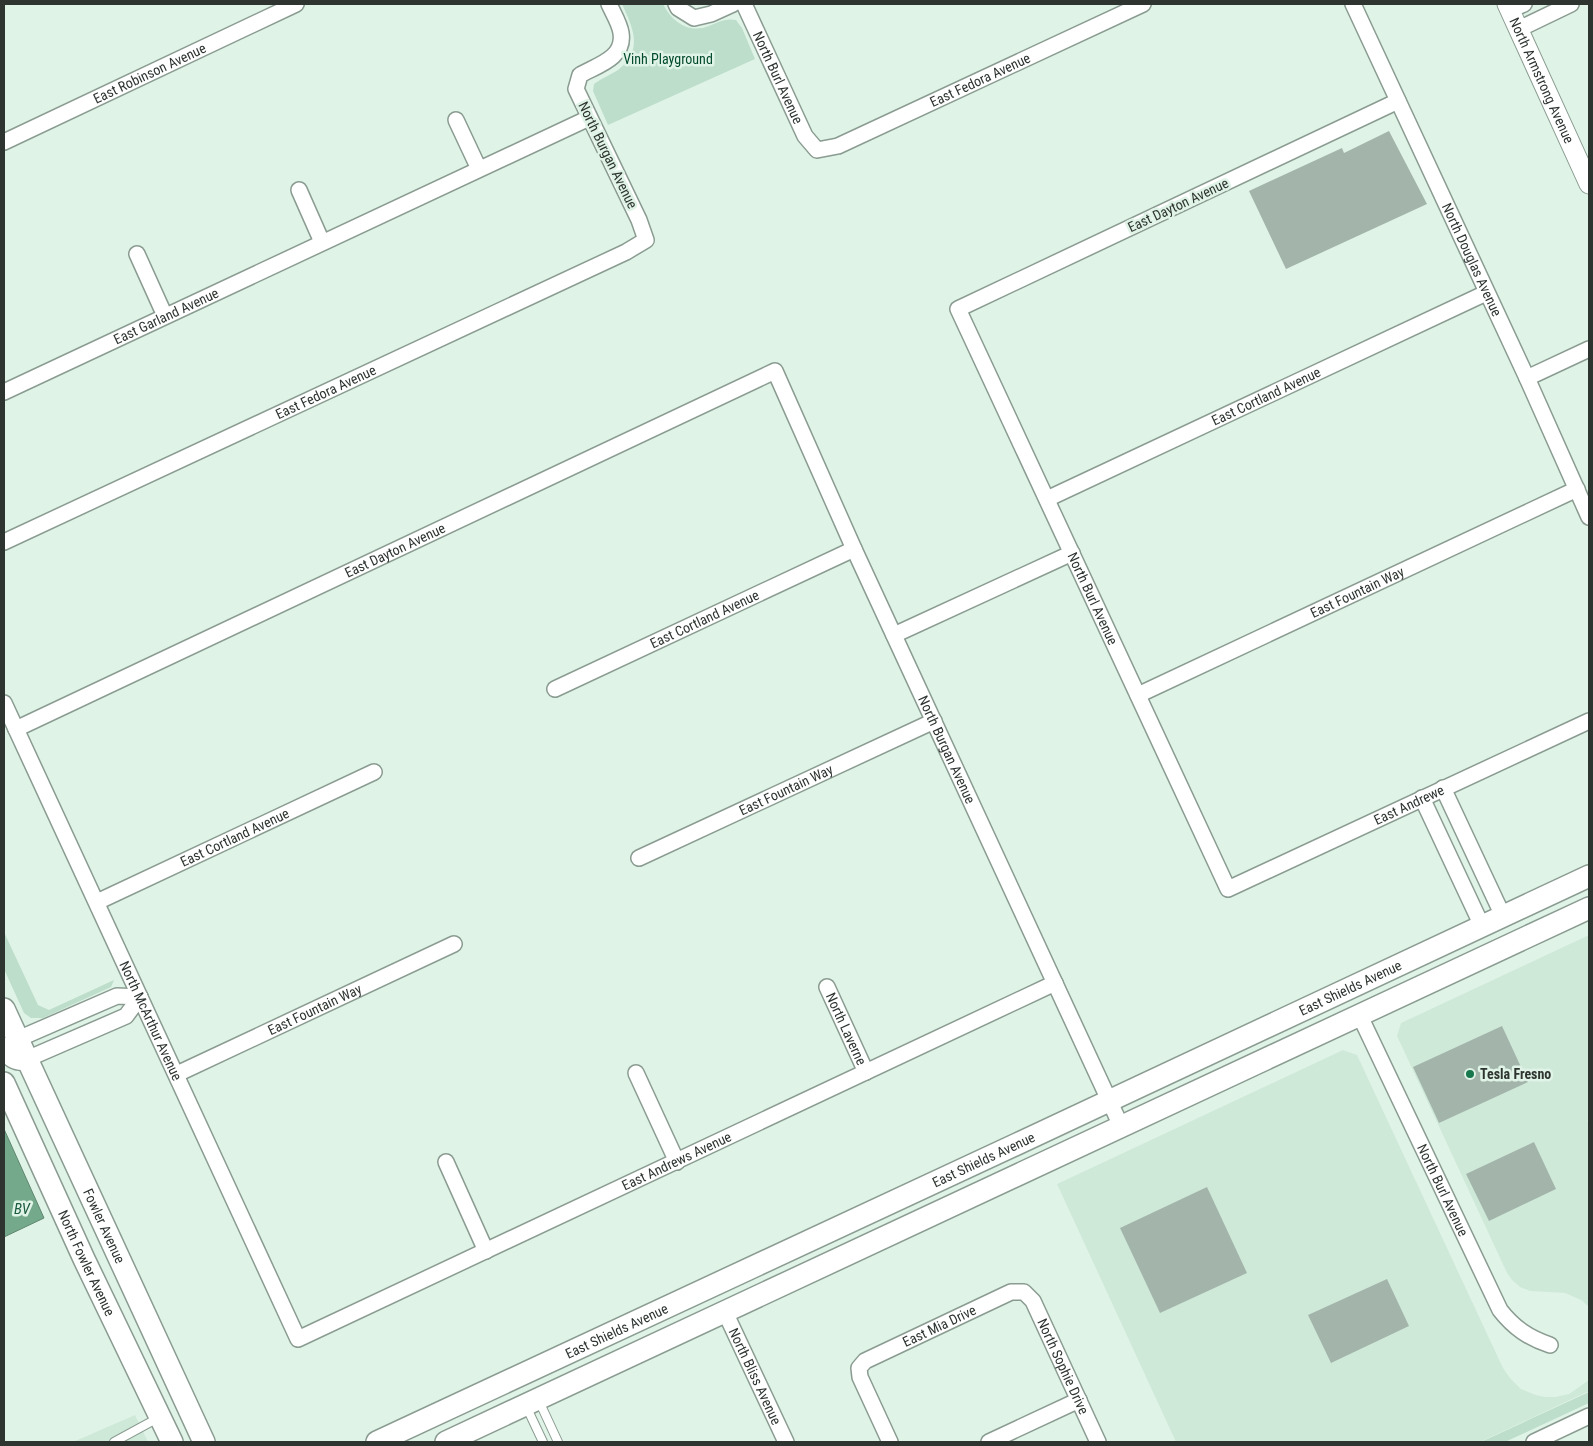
<svg xmlns="http://www.w3.org/2000/svg" width="1593" height="1446" font-family="'Roboto Condensed',sans-serif">
<style>
.built{fill:#cfe9d9}
.green{fill:#bddeca}
.water{fill:#74aa8b;stroke:#5f8770}
.building{fill:#a3b5aa}
.lines{fill:none;stroke-linecap:round;stroke-linejoin:round}
.service-casing{stroke:#8a9c91;stroke-width:10}
.minor-casing{stroke:#8a9c91;stroke-width:18}
.tertiary-casing{stroke:#8a9c91;stroke-width:21}
.secondary-casing{stroke:#8a9c91;stroke-width:24}
.service{stroke:#fff;stroke-width:8}
.minor{stroke:#fff;stroke-width:15}
.tertiary{stroke:#fff;stroke-width:19}
.secondary{stroke:#fff;stroke-width:21}
.poi-dot{fill:#17774d;stroke:#e0f3e7;stroke-width:2}
.labels{text-anchor:middle;stroke-width:5;stroke-linejoin:round;paint-order:stroke}
.park-label{font-size:14px;fill:#024a2d;stroke:#e0f3e7}
.street-label{font-size:14px;fill:#2e3530;stroke:#e0f3e7}
.poi-label{font-size:14px;font-weight:bold;fill:#2e3530;stroke:#e0f3e7;text-anchor:start}
.water-label{font-size:15px;font-style:italic;fill:#1b5b3d;stroke:#e0f3e7}
</style>
<rect width="100%" height="100%" fill="#e0f3e7"/>
<!-- built -->
<g class="built">
<path d="M1589,935v184l-2,1 2,4v183l-8,-7 -16,-7 -35,-2 -10,-4 -8,-7 -5,-7 -110,-237 4,-13z"/>
<path d="M1343,1050l14,5 146,313 7,10 11,11 15,6 9,2h10l14,-3 20,-14v11l-109,51h-304l-119,-258z"/>
<path d="M135,1415l13,27h-75z"/>
</g>
<!-- green -->
<g class="green">
<path d="M622,4h41c9,18 26,30 46,22 10,-4 16,-8 27,-6l6,8 13,31 -147,66 -15,-34 1,-7c8,-6 16,-9 24,-14 26,-20 15,-42 4,-66z"/>
<path d="M4,932l34,73 11,5 65,-30 -3,7 -68,31h-12l-7,-5 -20,-44z"/>
<path d="M1589,1392v11l-84,39h-24z"/>
</g>
<!-- water -->
<path class="water" d="M4,1129l40,89 -40,19z"/>
<!-- building -->
<g class="building">
<path d="M1389,131l38,73 -141,65 -37,-78 93,-43 2,5z"/>
<path d="M1502,1026l26,56 -89,41 -26,-56z"/>
<path d="M1534,1142l22,47 -67,32 -23,-47z"/>
<path d="M1207,1187l40,86 -87,40 -40,-85z"/>
<path d="M1387,1279l22,47 -78,37 -23,-48z"/>
</g>
<g class="lines">
<!-- service casing -->
<g class="service-casing">
<g id="service">
<path d="M539,1401l19,41"/>
<path d="M526,1406l17,36"/>
<path d="M114,1442l44,-24"/>
</g>
</g>
<!-- minor casing -->
<g class="minor-casing">
<g id="minor">
<path d="M676,4l2,4 16,10 17,-4 22,-10"/>
<path id="s1" d="M744,4l61,132 12,14 21,-4 305,-142"/>
<path id="s2" d="M1353,4l174,374 62,139"/>
<path d="M1510,10l14,-6"/>
<path d="M1519,29l52,-25"/>
<path id="s3" d="M1398,101l-440,208 270,580 361,-168"/>
<path d="M456,120l23,49"/>
<path id="s4" d="M4,142l292,-138"/>
<path d="M299,190l23,52"/>
<path d="M137,254l28,62"/>
<path d="M1527,378l62,-29"/>
<path id="s5" d="M4,392l585,-274"/>
<path id="s6" d="M1047,499l439,-206"/>
<path id="s7" d="M4,542l622,-290 20,-12 -7,-20 -63,-131 4,-14c18,-10 45,-17 41,-42 -1,-9 -8,-20 -12,-29"/>
<path d="M894,635l178,-82"/>
<path id="s8" d="M555,689l299,-140"/>
<path id="s9" d="M1138,695l439,-206"/>
<path id="s10" d="M4,703l294,636 757,-356"/>
<path id="s11" d="M16,729l759,-358 79,178 267,577"/>
<path d="M1443,788l60,128"/>
<path d="M1422,798l60,128"/>
<path id="s12" d="M639,858l295,-137"/>
<path id="s13" d="M97,902l277,-130"/>
<path id="s14" d="M827,987l39,85"/>
<path id="s15" d="M1359,1014l141,296c14,18 29,28 50,35"/>
<path d="M18,1039l99,-43 23,1"/>
<path d="M27,1059l99,-43 14,-19"/>
<path d="M636,1073l41,89"/>
<path id="s16" d="M177,1074l277,-130"/>
<path d="M446,1162l40,89"/>
<path id="s17" d="M725,1312l61,130"/>
<path id="s18" d="M890,1442l-30,-65 -1,-9 6,-7 146,-69h13l9,9 65,141"/>
<path d="M989,1442l90,-42"/>
<path d="M1534,1442l55,-26"/>
</g>
</g>
<!-- tertiary casing -->
<g class="tertiary-casing">
<g id="tertiary">
<path id="s19" d="M1507,4l82,180"/>
</g>
</g>
<!-- secondary casing -->
<g class="secondary-casing">
<g id="secondary">
<path id="s20" d="M4,1009l200,433"/>
<path d="M4,1048c7,8 11,13 23,11"/>
<path id="s21" d="M4,1083l80,176 88,183"/>
<path id="s22" d="M377,1442c405,-187 808,-377 1212,-566"/>
<path d="M446,1442l1143,-534"/>
</g>
</g>
<!-- service -->
<use href="#service" class="service"/>
<!-- minor -->
<use href="#minor" class="minor"/>
<!-- tertiary -->
<use href="#tertiary" class="tertiary"/>
<!-- secondary -->
<use href="#secondary" class="secondary"/>
</g>
<!-- markers -->
<circle class="poi-dot" cx="1470" cy="1074" r="5"/>
<g class="labels">
<!-- park labels -->
<g class="park-label">
<text x="668" y="64">Vinh Playground</text>
</g>
<!-- street labels -->
<g class="street-label">
<text dy="5" stroke="none"><textPath href="#s4" startOffset="161">East Robinson Avenue</textPath></text>
<text dy="5" stroke="none"><textPath href="#s1" startOffset="81">North Burl Avenue</textPath></text>
<text dy="5" stroke="none"><textPath href="#s1" startOffset="342">East Fedora Avenue</textPath></text>
<text dy="5" stroke="none"><textPath href="#s19" startOffset="84">North Armstrong Avenue</textPath></text>
<text transform="translate(608 155) rotate(64)" y="5">North Burgan Avenue</text>
<text transform="translate(1178 205) rotate(-25)" y="5">East Dayton Avenue</text>
<text dy="5" stroke="none"><textPath href="#s2" startOffset="282">North Douglas Avenue</textPath></text>
<text dy="5" stroke="none"><textPath href="#s5" startOffset="179">East Garland Avenue</textPath></text>
<text dy="5" stroke="none"><textPath href="#s7" startOffset="355">East Fedora Avenue</textPath></text>
<text dy="5" stroke="none"><textPath href="#s6" startOffset="242">East Cortland Avenue</textPath></text>
<text dy="5" stroke="none"><textPath href="#s11" startOffset="419">East Dayton Avenue</textPath></text>
<text dy="5" stroke="none"><textPath href="#s9" startOffset="242">East Fountain Way</textPath></text>
<text dy="5" stroke="none"><textPath href="#s3" startOffset="806">North Burl Avenue</textPath></text>
<text dy="5" stroke="none"><textPath href="#s8" startOffset="165">East Cortland Avenue</textPath></text>
<text dy="5" stroke="none"><textPath href="#s11" startOffset="1255">North Burgan Avenue</textPath></text>
<text dy="5" stroke="none"><textPath href="#s12" startOffset="162">East Fountain Way</textPath></text>
<text dy="5" stroke="none"><textPath href="#s3" startOffset="1326">East Andrewe</textPath></text>
<text dy="5" stroke="none"><textPath href="#s13" startOffset="152">East Cortland Avenue</textPath></text>
<text dy="5" stroke="none"><textPath href="#s22" startOffset="1074">East Shields Avenue</textPath></text>
<text dy="5" stroke="none"><textPath href="#s16" startOffset="152">East Fountain Way</textPath></text>
<text dy="5" stroke="none"><textPath href="#s10" startOffset="350">North McArthur Avenue</textPath></text>
<text dy="5" stroke="none"><textPath href="#s14" startOffset="46">North Laverne</textPath></text>
<text dy="5" stroke="none"><textPath href="#s22" startOffset="669">East Shields Avenue</textPath></text>
<text dy="5" stroke="none"><textPath href="#s10" startOffset="1119">East Andrews Avenue</textPath></text>
<text dy="5" stroke="none"><textPath href="#s15" startOffset="195">North Burl Avenue</textPath></text>
<text dy="5" stroke="none"><textPath href="#s20" startOffset="239">Fowler Avenue</textPath></text>
<text dy="5" stroke="none"><textPath href="#s21" startOffset="198">North Fowler Avenue</textPath></text>
<text dy="5" stroke="none"><textPath href="#s18" startOffset="172">East Mia Drive</textPath></text>
<text dy="5" stroke="none"><textPath href="#s22" startOffset="264">East Shields Avenue</textPath></text>
<text dy="5" stroke="none"><textPath href="#s18" startOffset="349">North Sophie Drive</textPath></text>
<text dy="5" stroke="none"><textPath href="#s17" startOffset="71">North Bliss Avenue</textPath></text>
</g>
<!-- poi labels -->
<g class="poi-label">
<text x="1480" y="1079">Tesla Fresno</text>
</g>
<!-- water labels -->
<g class="water-label">
<text x="22" y="1214">BV</text>
</g>
</g>
<!-- border -->
<rect width="1593" height="1446" fill="none" stroke="#2e3530" stroke-width="10"/>
</svg>
